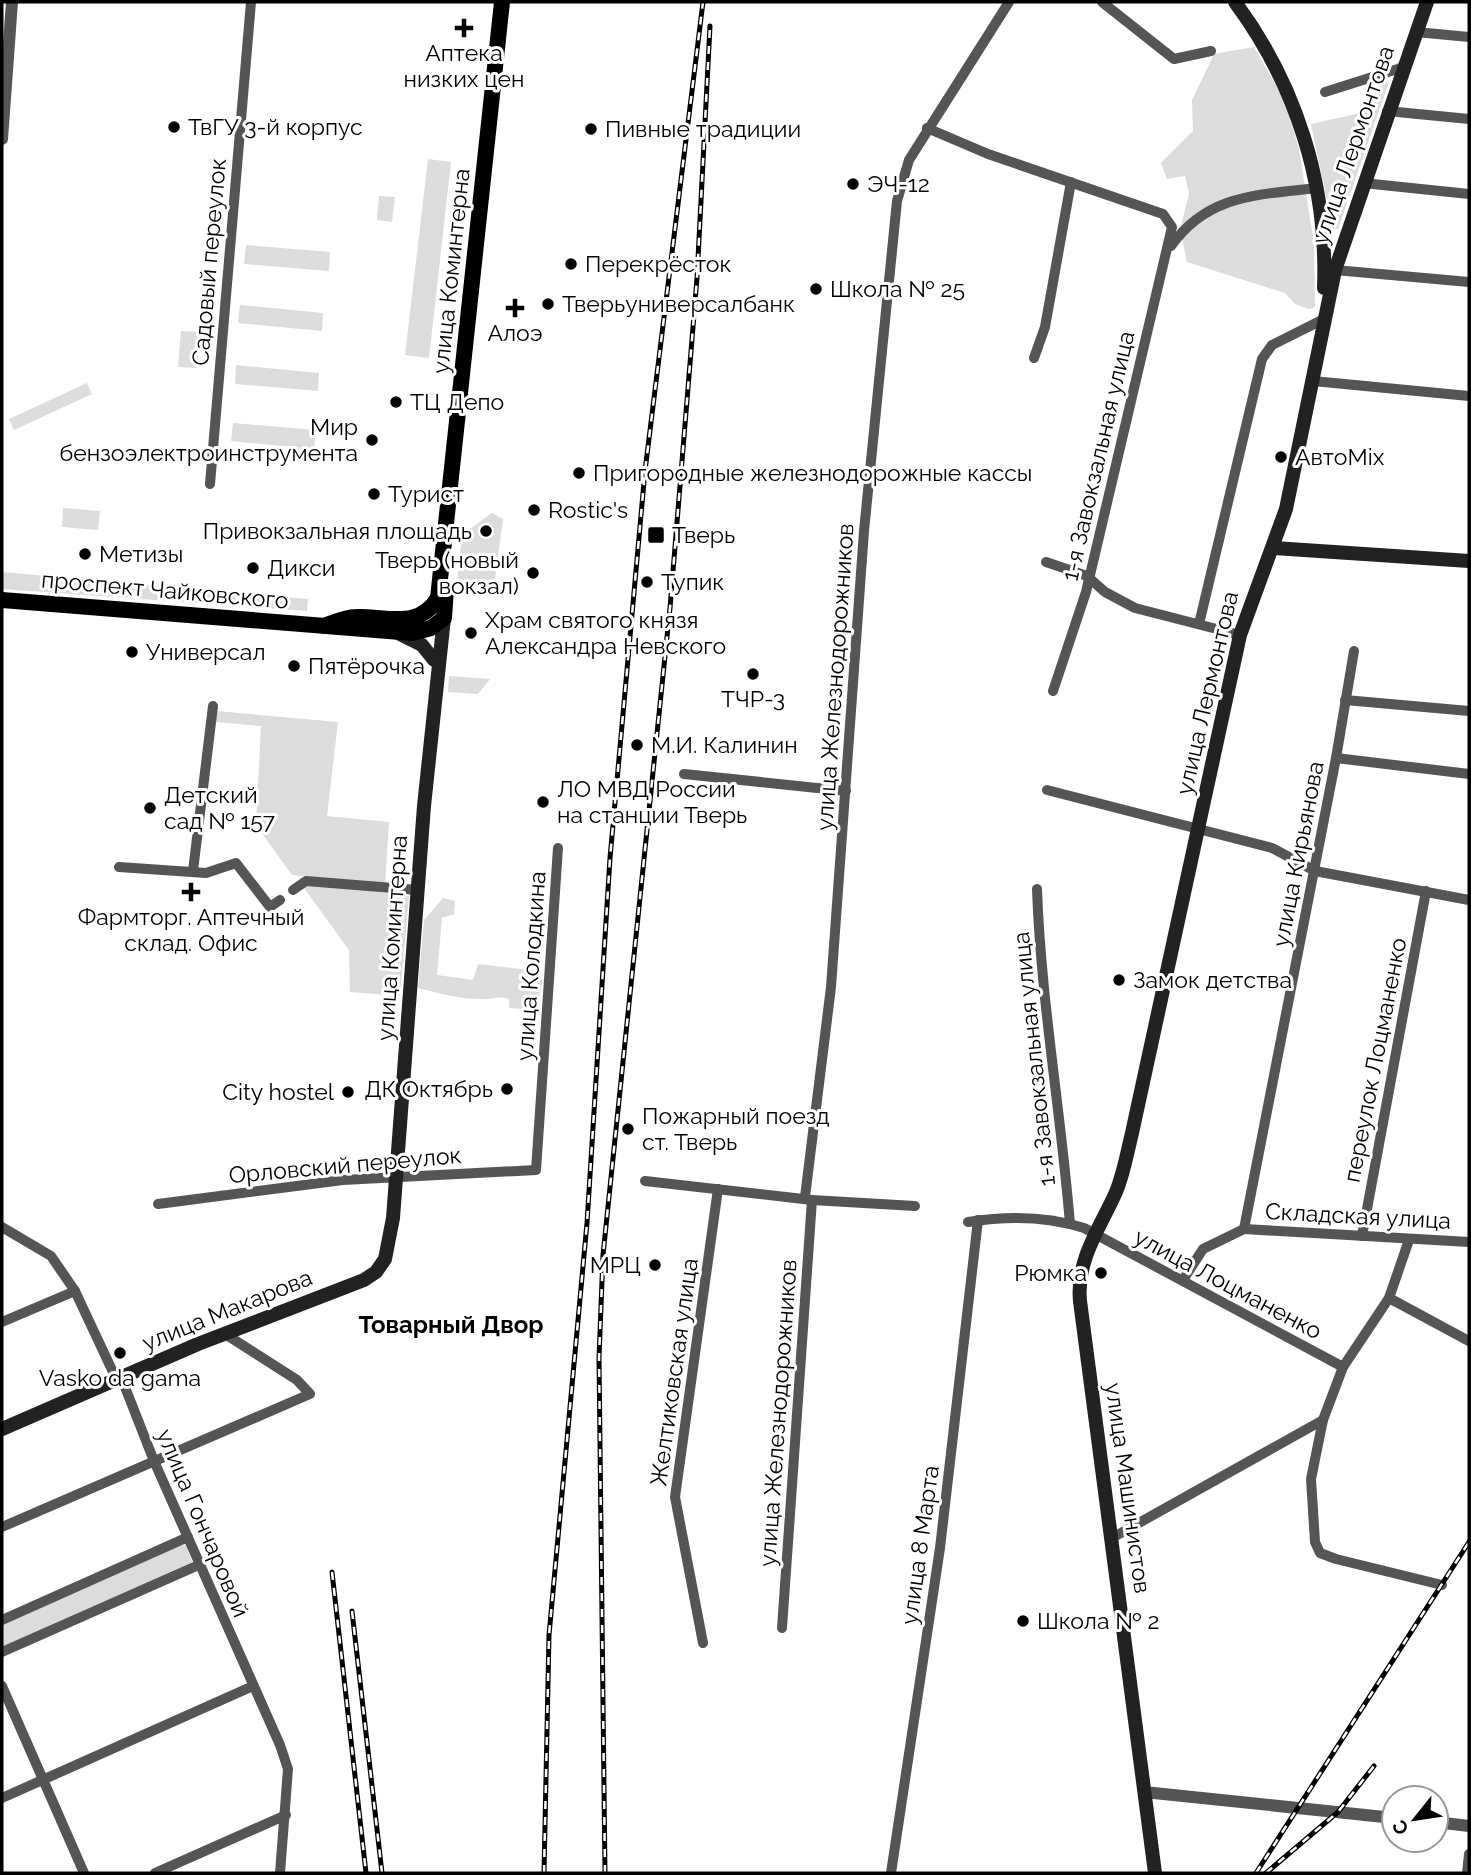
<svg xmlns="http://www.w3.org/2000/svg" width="1471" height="1875" font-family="Raleway,sans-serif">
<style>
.green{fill:#dcdcdc}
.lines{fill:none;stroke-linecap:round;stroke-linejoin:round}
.minor{stroke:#555;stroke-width:10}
.tertiary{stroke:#555;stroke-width:12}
.secondary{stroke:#222;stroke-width:14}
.primary{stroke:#000;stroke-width:16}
.rail-casing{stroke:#000;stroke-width:5}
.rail{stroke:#fff;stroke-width:2.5;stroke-dasharray:8;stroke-linecap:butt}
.poi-dot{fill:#000;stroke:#fff;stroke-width:2.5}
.labels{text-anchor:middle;stroke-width:6;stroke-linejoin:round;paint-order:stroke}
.poi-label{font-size:23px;fill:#000;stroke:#fff;text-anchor:start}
.street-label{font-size:23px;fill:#000;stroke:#fff}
.neighbourhood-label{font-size:24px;font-weight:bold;fill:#000;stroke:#fff}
</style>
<rect width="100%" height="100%" fill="#fff"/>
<!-- green -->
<g class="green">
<path d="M1254,47l31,54 14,48 15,95 1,63 -6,2 -14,-5 -10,-11 -98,-31 -7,-33 9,-35 -4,-18 -18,3 -6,-16 32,-32 -1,-31 22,-46z"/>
<path d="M1380,80l9,2 -51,147h-5l-22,-105 59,-13z"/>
<path d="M428,159l23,3 -22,196 -24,-3z"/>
<path d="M379,196l16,1 -3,25 -15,-2z"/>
<path d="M246,245l84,7 -1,19 -85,-7z"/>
<path d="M240,305l83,8 -1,18 -84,-8z"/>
<path d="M181,331l19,1 -3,36 -19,-1z"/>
<path d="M236,365l83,8 -1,18 -83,-7z"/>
<path d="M87,383l5,11 -78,36 -5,-11z"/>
<path d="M233,423l83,7 -2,19 -83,-8z"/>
<path d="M63,508l37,3 -2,19 -36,-3z"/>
<path d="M492,513l11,6 -9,66 -37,-3 5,-47z"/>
<path d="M2,572l306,27 -1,12 -305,-22z"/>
<path d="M449,676l41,3 -12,15 -30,-2z"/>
<path d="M216,711l122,11 -11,94 62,6 -4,63 -93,-10 -36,-50 5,-99 -45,-4z"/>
<path d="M314,883l95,13 -9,100 -50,-4 -1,-42 -45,-62z"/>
<path d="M443,898l12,3 -1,13 -12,4 -5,57 36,5 5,-16 61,7 3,10 -5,29 -28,-2v-9c-12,-4 -17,1 -28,0 -23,0 -42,-6 -63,-11l6,-68z"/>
<path d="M186,1545l6,17 -14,10 -176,76v-24l174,-78z"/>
</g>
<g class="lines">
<!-- minor -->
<g class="minor">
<path d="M1102,2l72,57 37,-8"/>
<path d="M1416,32l53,5"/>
<path d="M1325,92l79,-25"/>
<path d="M1387,111l82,8"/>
<path d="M927,128l61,26 175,60 9,13 -86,365 -33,99"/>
<path d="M1363,183l106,11"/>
<path d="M1171,246c37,-52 87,-51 146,-58"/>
<path d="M1335,270l134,12"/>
<path d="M1034,358l11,-31 26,-145"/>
<path d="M1313,381l156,15"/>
<path d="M210,484l41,-482"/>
<path d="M1046,562l41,14 18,16 30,16 105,27"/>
<path d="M1199,624l63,-265 10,-14 50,-25"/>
<path d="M1345,700l124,11"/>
<path d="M1336,758l133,16"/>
<path d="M684,774l162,17"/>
<path d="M1047,790l225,58 43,23 154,29"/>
<path d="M119,867l87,6 30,-10 34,44 10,-7"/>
<path d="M193,871l20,-165"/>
<path d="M1037,889c4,113 24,223 33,335"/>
<path d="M293,890l13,-9 112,9"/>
<path d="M645,1181l167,19 103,6"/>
<path d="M805,1197l26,-210 33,-456 33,-330 12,-41 100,-158"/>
<path d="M158,1204l185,-24 193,-10 22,-322"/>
<path d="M968,1222c37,-6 79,-6 116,6l259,139"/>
<path d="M2,1227l49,29 24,35 37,79 11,12 31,79 126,284 8,24 -8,104"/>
<path d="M1244,1229l92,-471 18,-107"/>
<path d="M1362,1236l64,-345"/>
<path d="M1409,1240l-20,58 -46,69 -20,53 -12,59 4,63 5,11 16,6 106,26"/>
<path d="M1183,1280l20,-31 41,-20 225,13"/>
<path d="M1389,1298l80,43"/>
<path d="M2,1322l73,-31"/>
<path d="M2,1527l308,-133 -13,-14 -72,-46"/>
<path d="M1112,1538l211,-118"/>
<path d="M2,1620l186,-83"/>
<path d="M782,1628l30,-428"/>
<path d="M703,1643l-28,-146 43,-308"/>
<path d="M2,1652l199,-88"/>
<path d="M2,1686l82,187"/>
<path d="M2,1798l251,-112"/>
<path d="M155,1873l131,-58"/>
<path d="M891,1873l49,-325 38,-328"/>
<path d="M1467,1873l2,-19"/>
</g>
<!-- tertiary -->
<g class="tertiary">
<path d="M2,139l10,-137"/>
<path d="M1144,1792l250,26"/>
<path d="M1436,1822l33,4"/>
</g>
<!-- secondary -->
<g class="secondary">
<path d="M1235,2c61,82 93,183 89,286"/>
<path d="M1274,548l195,13"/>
<path d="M400,634l22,11 12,15"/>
<path d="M2,1429l196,-85 166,-64 12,-8 9,-13 8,-41 31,-412 20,-188"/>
<path d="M1155,1873l-75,-572c-4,-41 20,-73 36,-109 8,-19 11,-39 16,-59l108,-498 46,-126 49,-239 92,-268"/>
</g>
<!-- primary -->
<g class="primary">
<path d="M2,600l411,33 18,-5 13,-10 2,-29"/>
<path d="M324,626c10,-4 22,-9 33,-9 31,-1 61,13 81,-19l64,-596"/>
</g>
<!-- rail casing -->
<g class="rail-casing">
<g id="rail">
<path d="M332,1572l34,301"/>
<path d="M352,1611l30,262"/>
<path d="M544,1873l5,-238 38,-412 23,-365 35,-387 58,-469"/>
<path d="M605,1873l-6,-515 4,-103 67,-647 27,-330 13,-252"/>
<path d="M1256,1873l213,-331"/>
<path d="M1266,1873l72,-61 36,-46"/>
</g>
</g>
<!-- rail -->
<use href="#rail" class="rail"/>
</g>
<!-- markers -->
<g class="poi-dot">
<path d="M460.5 17.5h7v7h7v7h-7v7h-7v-7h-7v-7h7z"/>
<circle cx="174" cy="127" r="7"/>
<circle cx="591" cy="129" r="7"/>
<circle cx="853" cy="184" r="7"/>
<circle cx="571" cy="264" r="7"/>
<circle cx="816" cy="289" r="7"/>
<circle cx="548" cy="304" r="7"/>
<path d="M511.5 297.5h7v7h7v7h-7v7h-7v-7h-7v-7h7z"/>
<circle cx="396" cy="402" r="7"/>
<circle cx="372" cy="440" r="7"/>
<circle cx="1281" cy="457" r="7"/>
<circle cx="579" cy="473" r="7"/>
<circle cx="374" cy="494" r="7"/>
<circle cx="534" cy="510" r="7"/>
<circle cx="486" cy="531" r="7"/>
<rect x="647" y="526" width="18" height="18" rx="3.5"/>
<circle cx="85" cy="554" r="7"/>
<circle cx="253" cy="568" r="7"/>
<circle cx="533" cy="573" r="7"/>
<circle cx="647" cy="582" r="7"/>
<circle cx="471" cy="633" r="7"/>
<circle cx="132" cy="652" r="7"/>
<circle cx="294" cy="666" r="7"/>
<circle cx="753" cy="674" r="7"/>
<circle cx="637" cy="745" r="7"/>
<circle cx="543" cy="802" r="7"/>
<circle cx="150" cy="808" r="7"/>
<path d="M187.5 881.5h7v7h7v7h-7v7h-7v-7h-7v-7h7z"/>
<circle cx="1119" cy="980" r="7"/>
<circle cx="507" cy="1089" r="7"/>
<circle cx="348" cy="1092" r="7"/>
<circle cx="628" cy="1129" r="7"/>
<circle cx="655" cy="1265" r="7"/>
<circle cx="1101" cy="1273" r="7"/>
<circle cx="120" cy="1353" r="7"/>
<circle cx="1023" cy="1621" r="7"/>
</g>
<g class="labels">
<!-- poi labels -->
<g class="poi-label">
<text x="464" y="61" text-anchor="middle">Аптека<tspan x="464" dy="26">низких цен</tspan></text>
<text x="188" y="135">ТвГУ 3-й корпус</text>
<text x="605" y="137">Пивные традиции</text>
<text x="867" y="192">ЭЧ-12</text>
<text x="585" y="272">Перекрёсток</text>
<text x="830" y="297">Школа № 25</text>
<text x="562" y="312">Тверьуниверсалбанк</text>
<text x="515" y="341" text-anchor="middle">Алоэ</text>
<text x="410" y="410">ТЦ Депо</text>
<text x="358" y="435" text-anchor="end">Мир<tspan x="358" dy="26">бензоэлектроинструмента</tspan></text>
<text x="1295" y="465">АвтоMix</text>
<text x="593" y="481">Пригородные железнодорожные кассы</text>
<text x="388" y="502">Турист</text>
<text x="548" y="518">Rostic's</text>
<text x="472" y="539" text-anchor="end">Привокзальная площадь</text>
<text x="672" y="543">Тверь</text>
<text x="99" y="562">Метизы</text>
<text x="519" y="568" text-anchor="end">Тверь (новый<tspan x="519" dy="26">вокзал)</tspan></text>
<text x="267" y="576">Дикси</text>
<text x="661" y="590">Тупик</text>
<text x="485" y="628">Храм святого князя<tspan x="485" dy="26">Александра Невского</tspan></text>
<text x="146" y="660">Универсал</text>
<text x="308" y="674">Пятёрочка</text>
<text x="753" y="707" text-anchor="middle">ТЧР-3</text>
<text x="651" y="753">М.И. Калинин</text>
<text x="557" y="797">ЛО МВД России<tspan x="557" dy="26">на станции Тверь</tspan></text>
<text x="164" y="803">Детский<tspan x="164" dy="26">сад № 157</tspan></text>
<text x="191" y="925" text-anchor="middle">Фармторг. Аптечный<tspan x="191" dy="26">склад. Офис</tspan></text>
<text x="1133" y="988">Замок детства</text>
<text x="493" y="1097" text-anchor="end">ДК Октябрь</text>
<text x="334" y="1100" text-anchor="end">City hostel</text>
<text x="642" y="1124">Пожарный поезд<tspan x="642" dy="26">ст. Тверь</tspan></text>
<text x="641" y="1273" text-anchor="end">МРЦ</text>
<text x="1087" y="1281" text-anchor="end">Рюмка</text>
<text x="120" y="1386" text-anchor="middle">Vasko da gama</text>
<text x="1037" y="1629">Школа № 2</text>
</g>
<!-- street labels -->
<g class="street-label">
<text transform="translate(1353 145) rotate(-71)" y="8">улица Лермонтова</text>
<text transform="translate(209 262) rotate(-85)" y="8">Садовый переулок</text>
<text transform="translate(451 271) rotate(-84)" y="8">улица Коминтерна</text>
<text transform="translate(1098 456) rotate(-77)" y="8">1-я Завокзальная улица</text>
<text transform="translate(165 590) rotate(5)" y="8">проспект Чайковского</text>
<text transform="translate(835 677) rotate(-86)" y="8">улица Железнодорожников</text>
<text transform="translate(1207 693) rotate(-77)" y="8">улица Лермонтова</text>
<text transform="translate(1298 854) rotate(-79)" y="8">улица Кирьянова</text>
<text transform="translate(392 938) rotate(-86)" y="8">улица Коминтерна</text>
<text transform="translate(531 966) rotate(-86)" y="8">улица Колодкина</text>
<text transform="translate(1034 1059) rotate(-96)" y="8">1-я Завокзальная улица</text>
<text transform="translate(1375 1060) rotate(-79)" y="8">переулок Лоцманенко</text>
<text transform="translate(345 1165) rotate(-5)" y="8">Орловский переулок</text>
<text transform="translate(1358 1216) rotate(3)" y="8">Складская улица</text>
<text transform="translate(1228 1284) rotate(28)" y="8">улица Лоцманенко</text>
<text transform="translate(227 1310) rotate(-22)" y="8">улица Макарова</text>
<text transform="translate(674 1372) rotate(-82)" y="8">Желтиковская улица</text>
<text transform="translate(778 1413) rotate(-86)" y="8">улица Железнодорожников</text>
<text transform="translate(1128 1488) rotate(82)" y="8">улица Машинистов</text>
<text transform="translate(203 1523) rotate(67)" y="8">улица Гончаровой</text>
<text transform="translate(920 1545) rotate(-82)" y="8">улица 8 Марта</text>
</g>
<!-- neighbourhood labels -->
<g class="neighbourhood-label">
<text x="451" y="1333">Товарный Двор</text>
</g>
</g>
<!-- border -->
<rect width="1471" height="1875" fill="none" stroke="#000000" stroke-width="7"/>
<!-- north arrow -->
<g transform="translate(1415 1819) rotate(240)"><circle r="33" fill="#ffffff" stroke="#999999" stroke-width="2"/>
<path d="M0-5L12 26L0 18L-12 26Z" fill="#000000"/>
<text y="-10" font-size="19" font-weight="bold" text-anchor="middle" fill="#000000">С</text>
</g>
</svg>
